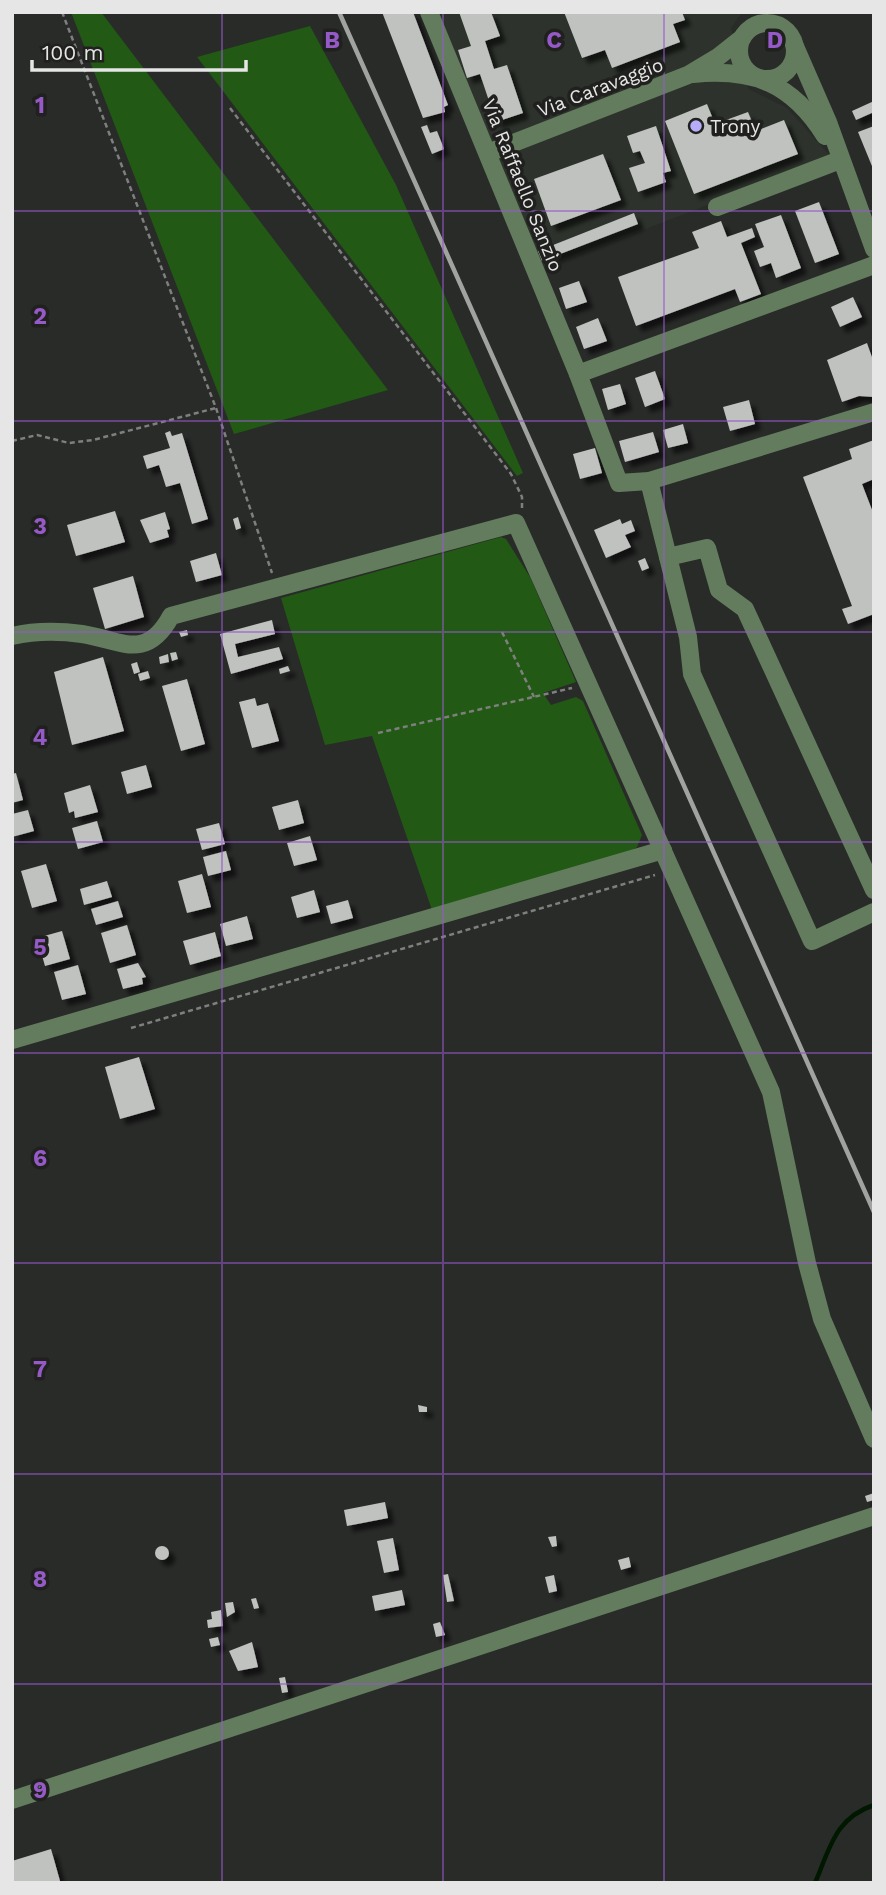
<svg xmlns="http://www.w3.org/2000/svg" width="886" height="1895" font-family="'Work Sans',sans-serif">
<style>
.built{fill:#2d332c}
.green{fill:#225914}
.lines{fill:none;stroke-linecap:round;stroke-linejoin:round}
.stream{stroke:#001800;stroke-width:4.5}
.building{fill:#bfc2be;filter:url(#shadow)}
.path{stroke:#7e7f7e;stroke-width:2.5;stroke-dasharray:5 3.5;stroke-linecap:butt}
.minor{stroke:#637c5e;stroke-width:18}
.rail{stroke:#a1a3a1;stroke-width:4.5}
.grid{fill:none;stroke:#965ac8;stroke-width:2;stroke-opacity:0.55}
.poi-dot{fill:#b6acf8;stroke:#20211f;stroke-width:2.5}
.labels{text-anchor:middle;stroke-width:7;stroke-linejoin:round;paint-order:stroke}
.street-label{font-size:19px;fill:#e5e6e5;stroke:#20211f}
.poi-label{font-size:19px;fill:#e5e6e5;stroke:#20211f;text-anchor:start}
.grid-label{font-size:23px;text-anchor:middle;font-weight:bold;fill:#965ac8;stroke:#20211f;stroke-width:7;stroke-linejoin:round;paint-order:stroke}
</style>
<defs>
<filter id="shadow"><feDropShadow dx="6" dy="6" stdDeviation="2" flood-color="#0009"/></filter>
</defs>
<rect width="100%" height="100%" fill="#292b29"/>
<!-- built -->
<path class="built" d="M437,12h305l-11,16 17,61 39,19 44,49 -291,113z"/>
<!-- green -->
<g class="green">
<path d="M71,12h30l287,378 -154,44z"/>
<path d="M310,26l86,159 127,288 -6,3 -320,-419z"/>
<path d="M501,537l5,2 24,38 46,105 -33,11 8,12 25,-8 7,4 59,134 -5,12 -7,5 -198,58 -60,-174 -47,9 -44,-147z"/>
</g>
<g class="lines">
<!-- stream -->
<path class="stream" d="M815,1883c15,-35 20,-65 59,-78"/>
</g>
<!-- building -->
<g class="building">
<path d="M382,12h31l35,93 -4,2 1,5 -22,6z"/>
<path d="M459,12h32l9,24 -15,5 9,28 13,-4 16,48 -27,9 -16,-48 -13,4 -9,-28 13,-4z"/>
<path d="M564,12h118l3,8 -12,4 7,18 -68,26 -7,-18 -23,8z"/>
<path d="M874,101v11l-18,8 -4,-9z"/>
<path d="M707,104l8,20 33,-12 8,19 28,-11 14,34 -104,40 -29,-73z"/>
<path d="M427,125l3,8 7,-2 7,18 -12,5 -11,-27z"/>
<path d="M656,126l15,45 -8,2 3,9 -28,10 -9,-24 16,-5 -5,-12 -7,2 -6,-17z"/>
<path d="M874,126v45l-16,-39z"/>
<path d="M603,154l18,46 -70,26 -17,-47z"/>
<path d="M819,202l20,52 -24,9 -20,-52z"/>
<path d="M634,213l4,11 -96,37 -4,-10z"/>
<path d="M781,215l20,53 -25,10 -5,-15 -11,4 -6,-16 10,-4 -9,-23z"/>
<path d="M721,221l6,16 25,-9 3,9 -14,6 20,51 -21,8 -5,-13 -99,37 -18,-49 81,-29 -7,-16z"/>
<path d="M579,281l8,21 -21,7 -7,-21z"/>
<path d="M853,297l9,20 -22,10 -9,-20z"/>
<path d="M598,318l9,23 -23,8 -8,-22z"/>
<path d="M867,343l7,20v34l-15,-1 -17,6 -15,-42z"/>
<path d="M655,371l10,28 -20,8 -10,-29z"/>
<path d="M620,384l6,20 -18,6 -6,-21z"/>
<path d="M749,400l6,24 -25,7 -7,-24z"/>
<path d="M683,424l5,19 -20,5 -5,-18z"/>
<path d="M170,431l2,5 10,-3 26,86 -16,5 -12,-41 -14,4 -7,-22 -12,4 -4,-13 27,-8 -5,-15z"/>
<path d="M653,432l6,20 -34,10 -6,-21z"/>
<path d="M874,440v39l-12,5 12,31v99l-26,10 -6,-15 10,-3 -49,-129 49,-18 -3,-10z"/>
<path d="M595,448l7,25 -22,6 -7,-25z"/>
<path d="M115,511l10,31 -49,14 -9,-31z"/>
<path d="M165,512l5,17 -3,1 2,7 -19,6 -10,-23z"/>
<path d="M238,517l3,11 -5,2 -3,-11z"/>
<path d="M620,519l2,5 9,-4 4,11 -10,4 6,12 -25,11 -12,-28z"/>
<path d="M216,553l6,22 -26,7 -6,-21z"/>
<path d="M645,558l4,10 -7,3 -4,-10z"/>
<path d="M133,576l11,41 -39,12 -12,-41z"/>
<path d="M272,620l3,14 -40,10 3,13 41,-10 4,12 -52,15 -11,-40z"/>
<path d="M187,630l1,5 -7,2 -2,-5z"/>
<path d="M176,652l2,7 -6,2 -2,-8z"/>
<path d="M168,654l1,8 -9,2 -1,-7z"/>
<path d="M103,657l21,74 -52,14 -18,-73z"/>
<path d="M137,662l3,10 -6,2 -3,-10z"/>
<path d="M288,666l2,5 -10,3 -1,-5z"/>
<path d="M148,671l2,7 -10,3 -2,-7z"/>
<path d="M187,679l18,65 -24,7 -19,-65z"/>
<path d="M255,698l2,8 11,-3 11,38 -27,7 -13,-46z"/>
<path d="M146,765l6,22 -25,7 -6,-22z"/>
<path d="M16,773l7,27 -11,3v-29z"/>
<path d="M90,785l8,27 -23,6 -1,-7 -5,2 -5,-20z"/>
<path d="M298,800l6,23 -25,7 -7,-23z"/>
<path d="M28,810l6,21 -22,6v-23z"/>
<path d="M97,821l6,21 -25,7 -6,-21z"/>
<path d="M219,823l6,21 -23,6 -6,-21z"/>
<path d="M310,836l7,24 -23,6 -7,-23z"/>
<path d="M226,851l5,19 -23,6 -5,-19z"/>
<path d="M46,864l11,37 -25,7 -11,-37z"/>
<path d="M202,874l9,33 -24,6 -9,-32z"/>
<path d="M107,881l5,16 -28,8 -4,-16z"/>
<path d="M314,890l6,22 -23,6 -6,-21z"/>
<path d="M348,900l5,18 -22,6 -5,-18z"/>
<path d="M118,901l5,16 -27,8 -5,-16z"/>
<path d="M247,916l6,23 -27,7 -6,-22z"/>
<path d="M127,925l9,30 -26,8 -9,-30z"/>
<path d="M62,931l8,28 -25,7 -8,-28z"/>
<path d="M215,932l6,24 -31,9 -7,-24z"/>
<path d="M138,963l8,14 -4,1 1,6 -20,5 -6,-20z"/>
<path d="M78,965l8,29 -24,6 -8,-28z"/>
<path d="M139,1057l16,52 -35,10 -15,-52z"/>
<path d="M418,1405l9,2v5h-8z"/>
<path d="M874,1493v7l-7,2 -2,-6z"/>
<path d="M385,1502l3,16 -41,8 -3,-16z"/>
<path d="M556,1536l1,10 -5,1 -4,-10z"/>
<path d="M393,1538l6,32 -15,3 -7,-32z"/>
<circle cx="162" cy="1553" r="7"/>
<path d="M629,1557l2,10 -10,3 -3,-10z"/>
<path d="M448,1574l6,27 -7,1 -4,-27z"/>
<path d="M554,1575l3,16 -8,2 -4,-16z"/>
<path d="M402,1590l3,15 -30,6 -3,-15z"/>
<path d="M256,1598l3,10 -5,1 -3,-10z"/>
<path d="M233,1602l2,10 -8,5 -2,-14z"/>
<path d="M221,1610l2,16 -15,2 -1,-8 5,-1 -1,-7z"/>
<path d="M440,1622l5,13 -9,2 -3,-13z"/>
<path d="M218,1637l2,8 -9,2 -2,-8z"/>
<path d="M252,1642l6,25 -20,4 -9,-20z"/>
<path d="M285,1677l3,15 -6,1 -3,-15z"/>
<path d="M51,1849l9,32 -48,2v-22z"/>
</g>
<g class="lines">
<!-- path -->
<g class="path">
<path d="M62,12l154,396 56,165"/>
<path d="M230,108l281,366 11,23v11"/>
<path d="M12,441l25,-6 32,8 24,-3 123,-32"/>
<path d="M502,632l32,65"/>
<path d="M378,733l194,-45"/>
<path d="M131,1028l524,-153"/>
</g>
<!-- minor -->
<g class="minor">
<path d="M429,12l149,362 41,109 30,-2 225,-69"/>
<circle cx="767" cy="51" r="28"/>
<path d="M794,44l34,78 46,127"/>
<path d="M693,74c60,-6 99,9 132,62"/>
<path d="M488,153l200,-78 30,-18 24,-19"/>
<path d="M717,207l123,-47"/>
<path d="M578,374l296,-109"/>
<path d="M649,481l39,156 4,37 120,267 62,-29"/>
<path d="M668,557l39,-9 12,42 26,19 129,281"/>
<path d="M12,636c22,-5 48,-5 70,-2 39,6 64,28 89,-18l345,-93 255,569 36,171 15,56 52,120"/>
<path d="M12,1040l651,-190"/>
<path d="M12,1800l862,-284"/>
</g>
<!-- rail -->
<path class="rail" d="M339,12l535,1200"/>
</g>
<!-- grid -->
<path class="grid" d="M222,12v1871M443,12v1871M664,12v1871M12,211h862M12,421h862M12,632h862M12,842h862M12,1053h862M12,1263h862M12,1474h862M12,1684h862"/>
<!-- markers -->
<circle class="poi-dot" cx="696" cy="126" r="7"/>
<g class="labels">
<!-- street labels -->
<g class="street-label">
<text transform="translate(600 87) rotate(-21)" y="7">Via Caravaggio</text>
<text transform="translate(523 185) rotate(68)" y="7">Via Raffaello Sanzio</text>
</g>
<!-- poi labels -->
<g class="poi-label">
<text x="710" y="133">Trony</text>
</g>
</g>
<g class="grid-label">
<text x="332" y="48">B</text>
<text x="554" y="48">C</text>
<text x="775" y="48">D</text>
<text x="40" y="113">1</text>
<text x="40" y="324">2</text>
<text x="40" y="534">3</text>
<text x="40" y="745">4</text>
<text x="40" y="955">5</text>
<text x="40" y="1166">6</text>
<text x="40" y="1377">7</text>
<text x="40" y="1587">8</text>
<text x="40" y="1798">9</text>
</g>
<!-- border -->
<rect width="886" height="1895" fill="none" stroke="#e5e6e5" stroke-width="28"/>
<!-- scale -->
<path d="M32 60v10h214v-10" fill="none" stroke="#e5e6e5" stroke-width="3.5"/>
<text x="42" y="60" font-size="21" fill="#e5e6e5" stroke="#20211f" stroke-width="5" paint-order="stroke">100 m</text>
</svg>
